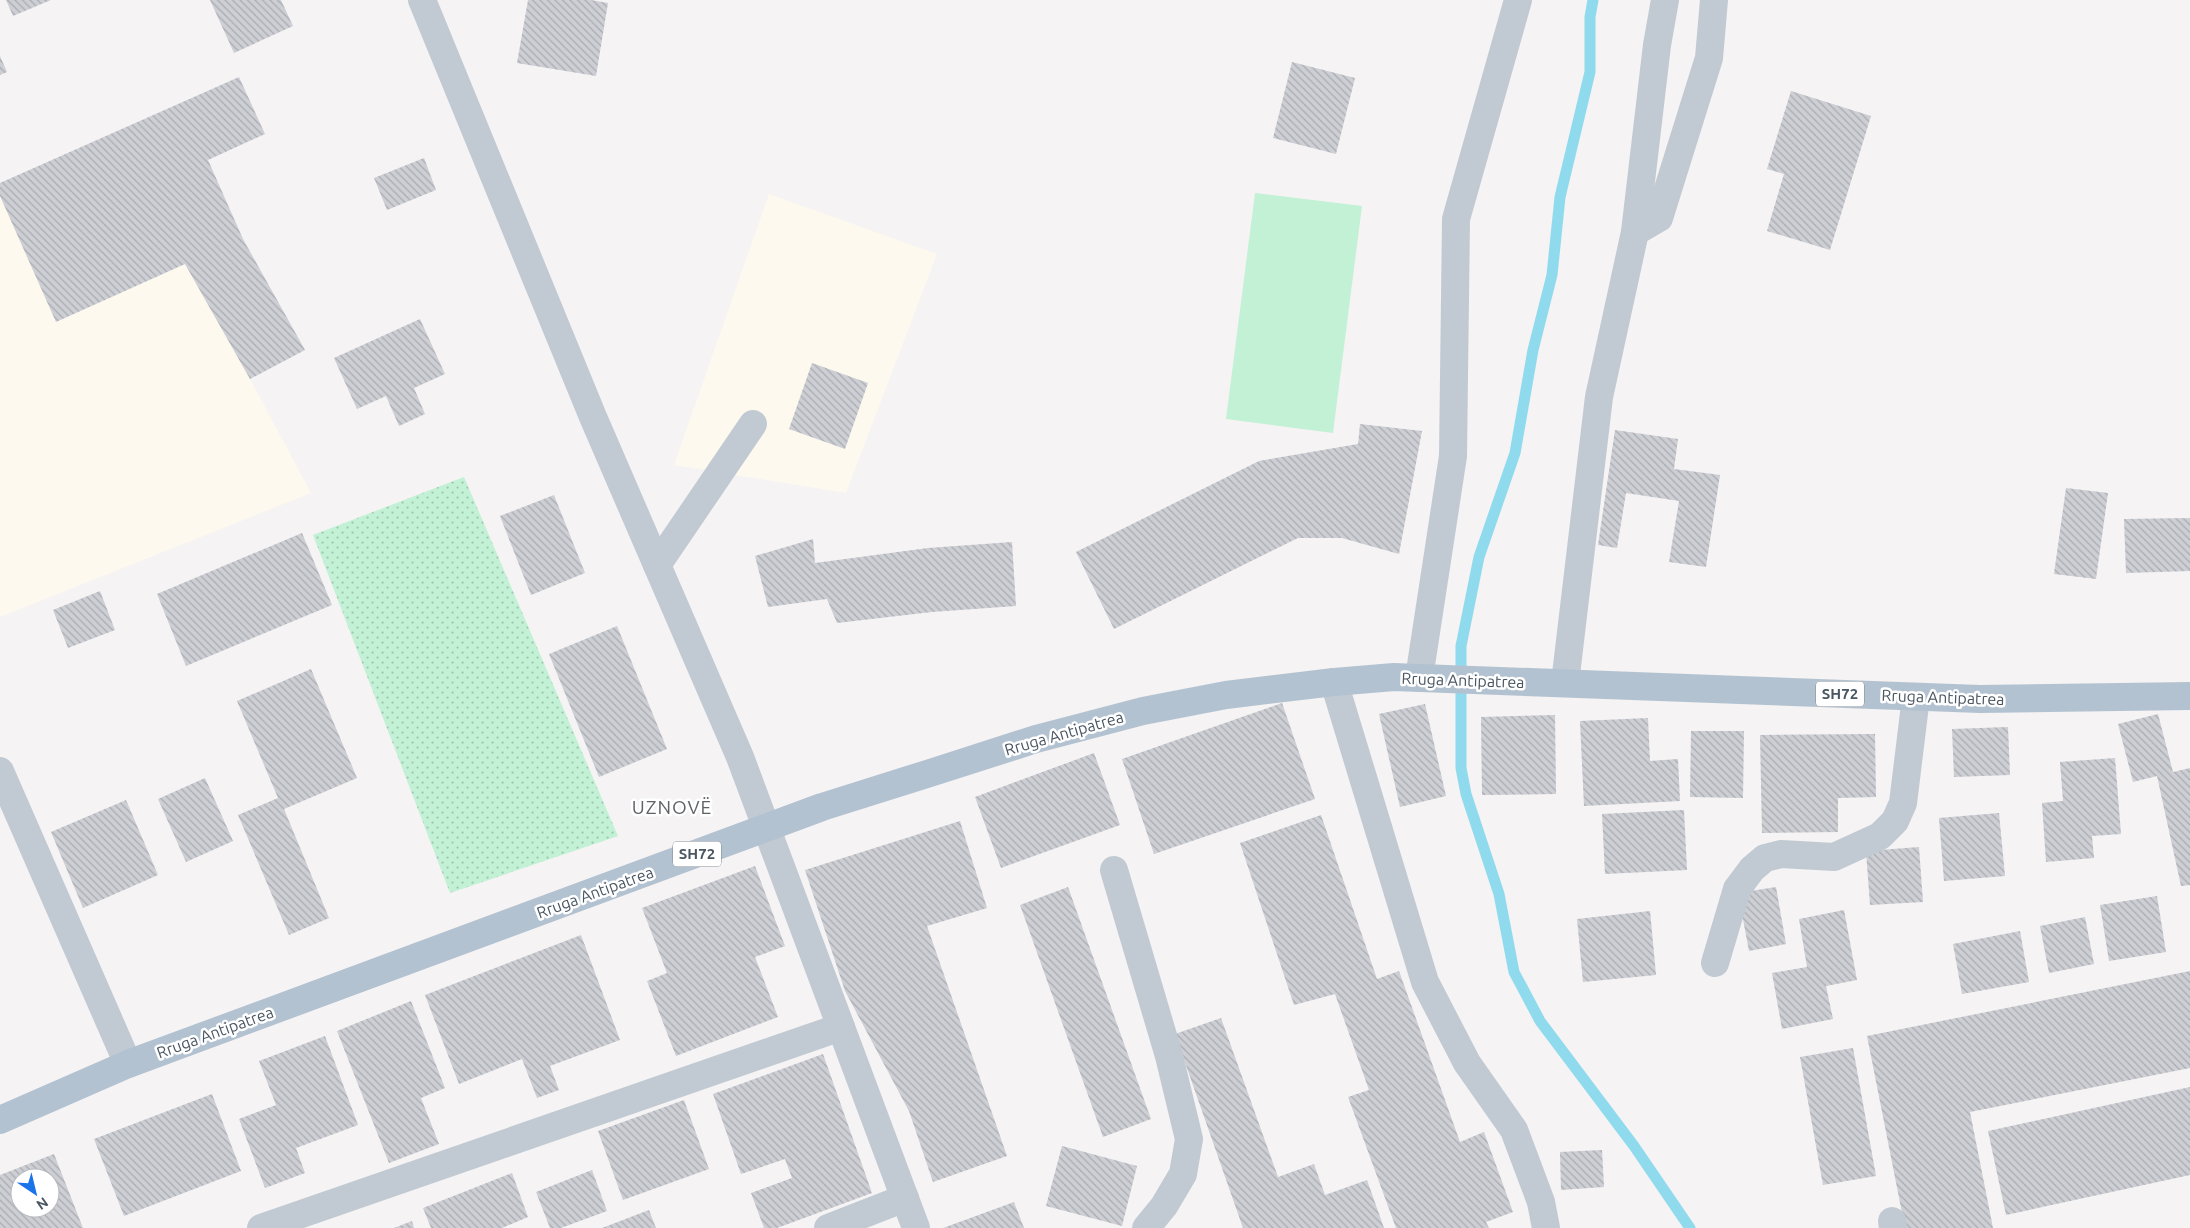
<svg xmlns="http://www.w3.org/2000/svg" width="2190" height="1228" font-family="Ubuntu,sans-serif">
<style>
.commercial{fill:#fdf9ef}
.grass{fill:url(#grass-dots)}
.green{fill:#c3f1d5}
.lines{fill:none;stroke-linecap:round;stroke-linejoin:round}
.stream{stroke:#90daee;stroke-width:11}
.building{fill:url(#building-back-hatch);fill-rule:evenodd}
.minor{stroke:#c1cad2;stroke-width:28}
.major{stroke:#b3c2d1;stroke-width:28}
.labels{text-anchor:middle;stroke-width:5;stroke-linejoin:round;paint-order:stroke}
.shield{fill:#fff;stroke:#808990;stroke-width:1}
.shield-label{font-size:15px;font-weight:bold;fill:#4a5661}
.street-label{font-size:16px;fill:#4a5661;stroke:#fff}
.quarter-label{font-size:19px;letter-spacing:1px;fill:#5f6368;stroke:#fff}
</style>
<defs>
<pattern id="grass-dots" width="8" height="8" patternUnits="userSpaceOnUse" patternTransform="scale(1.25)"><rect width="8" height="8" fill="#c3f1d5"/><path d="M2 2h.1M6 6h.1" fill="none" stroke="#a0c6b0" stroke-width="1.8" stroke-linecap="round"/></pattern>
<pattern id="building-back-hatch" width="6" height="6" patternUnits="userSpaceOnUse" patternTransform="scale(1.25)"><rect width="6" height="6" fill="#cdcfd5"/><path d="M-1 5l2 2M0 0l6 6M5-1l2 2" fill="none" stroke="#a8abb0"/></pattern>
</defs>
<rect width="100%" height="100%" fill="#f5f3f3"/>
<!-- commercial -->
<g class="commercial">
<path d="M769,194l168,60 -91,239 -172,-28z"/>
<path d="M0,196l56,125 129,-57 65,115 61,114 -311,124z"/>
</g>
<!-- grass -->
<path class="grass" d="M464,477l154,359 -168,57 -137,-358z"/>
<!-- green -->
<path class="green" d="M1255,193l107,13 -29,227 -107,-14z"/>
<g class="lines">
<!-- stream -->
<path class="stream" d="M1593,0l-3,17v55l-30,125 -8,78 -19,75 -18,103 -36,104 -18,89v122l5,26 33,100 15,78 26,49 94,125 56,82"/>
</g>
<!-- building -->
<g class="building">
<path d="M6,0h45l-38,16z"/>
<path d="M210,0h71l12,26 -59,27z"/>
<path d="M528,0h63l17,3 -12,73 -79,-13z"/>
<path d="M0,56l7,16 -7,3z"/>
<path d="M1292,62l63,16 -19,76 -63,-16z"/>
<path d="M239,77l26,57 -57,26 35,79 62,111 -55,29 -65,-115 -129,58 -56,-126v-13z"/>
<path d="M1791,91l80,25 -41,134 -63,-19 17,-57 -17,-5z"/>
<path d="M424,158l12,32 -49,20 -13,-32z"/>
<path d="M420,319l25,55 -31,14 11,26 -26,12 -13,-30 -29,13 -23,-51z"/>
<path d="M812,363l56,20 -23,66 -56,-20z"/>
<path d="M1360,424l62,7 -23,123 -57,-16h-44l-184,91 -38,-77 183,-91 99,-17z"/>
<path d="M1615,430l63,9 -4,30 46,6 -14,92 -37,-5 10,-61 -53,-8 -9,55 -19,-3z"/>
<path d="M2066,488l42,5 -12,86 -42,-5z"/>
<path d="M554,495l31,78 -54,22 -31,-79z"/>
<path d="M2190,518v53l-64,2 -2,-54z"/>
<path d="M302,533l30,72 -146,61 -29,-72z"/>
<path d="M813,539l2,24 113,-15 84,-6 4,64 -84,6 -95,11 -10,-24 -59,8 -13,-51z"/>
<path d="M100,591l15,39 -47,18 -15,-38z"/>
<path d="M617,626l50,123 -68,28 -50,-123z"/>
<path d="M311,669l46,109 -73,31 45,109 -40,17 -51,-120 40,-17 -41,-97z"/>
<path d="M1282,703l33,96 -161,55 -32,-95z"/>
<path d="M1425,704l21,92 -46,11 -21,-93z"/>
<path d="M2158,714l15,58 17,-4v117l-9,1 -24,-110 -24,6 -15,-58z"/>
<path d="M1555,715l1,79 -74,1 -1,-78z"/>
<path d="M1648,718l2,43 28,-2 2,42 -96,5 -4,-85z"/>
<path d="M2008,727l2,48 -56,2 -2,-48z"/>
<path d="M1691,731h53l-1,67 -53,-1z"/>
<path d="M1875,734l1,63 -38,1v34l-76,1 -2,-98z"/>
<path d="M1094,753l26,72 -119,43 -26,-71z"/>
<path d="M2115,758l6,76 -29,2 2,22 -48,4 -4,-59 21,-2 -3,-39z"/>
<path d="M205,778l28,63 -47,21 -28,-63z"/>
<path d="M126,800l32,75 -75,33 -32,-76z"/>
<path d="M1684,810l3,60 -82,4 -3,-60z"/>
<path d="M1999,813l6,63 -61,5 -5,-63z"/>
<path d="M1321,815l56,164 22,-8 61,171 24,-10 29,80 -27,10 3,6h-93l-48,-131 21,-7 -34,-96 -41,11 -54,-162z"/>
<path d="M960,821l27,87 -60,18 80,230 -74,26 -24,-71 -64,-120 -40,-121z"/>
<path d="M1919,847l4,55 -53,3 -4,-54z"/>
<path d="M755,866l30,80 -30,11 23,60 -102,39 -29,-75 20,-8 -25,-65z"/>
<path d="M1068,887l83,232 -48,18 -83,-232z"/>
<path d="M1776,887l10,57 -37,7 -11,-58z"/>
<path d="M2157,896l9,56 -57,9 -9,-56z"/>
<path d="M1844,910l13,70 -31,6 7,33 -51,10 -10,-56 35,-6 -8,-48z"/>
<path d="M1650,911l6,64 -73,7 -6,-63z"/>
<path d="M2085,917l9,47 -45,9 -9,-47z"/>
<path d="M2020,931l9,51 -67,12 -9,-50z"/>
<path d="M581,935l39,105 -70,26 9,24 -22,8 -15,-39 -63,25 -34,-89z"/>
<path d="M2190,971v97l-220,44 23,116h-88l-38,-192z"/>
<path d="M411,1001l34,87 -24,10 18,46 -50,19 -52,-132z"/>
<path d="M1221,1018l57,159 36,-13 11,31 42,-15 17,48h-141l-68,-194z"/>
<path d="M325,1036l33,89 -62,23 9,25 -40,15 -26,-69 37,-14 -17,-44z"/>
<path d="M1853,1048l23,128 -53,9 -23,-128z"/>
<path d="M823,1054l49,139 -95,35h-13l-13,-35 41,-15 -7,-19 -44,15 -28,-80z"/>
<path d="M2190,1087v88l-184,40 -18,-84z"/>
<path d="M212,1094l29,77 -117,45 -30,-77z"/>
<path d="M684,1100l25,69 -86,31 -25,-69z"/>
<path d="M1062,1146l75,20 -15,60 -76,-20z"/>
<path d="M1602,1150l2,37 -43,3 -1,-38z"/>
<path d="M54,1154l29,74h-83v-53zM20,1178h30v30h-30z"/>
<path d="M592,1170l15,41 -46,17h-11l-14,-36z"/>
<path d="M512,1173l16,44 -26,11h-71l-8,-20z"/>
<path d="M1014,1202l10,26h-81z"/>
<path d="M649,1210l7,18h-54z"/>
<path d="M412,1221l2,7h-20z"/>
</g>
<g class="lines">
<!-- minor -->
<g class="minor">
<path d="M422,0l171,417 147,340 176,471"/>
<path d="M1635,232l24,-14 50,-160 5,-58"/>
<path d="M657,565l96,-141"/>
<path d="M1419,678l34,-222 3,-237 62,-219"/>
<path d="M1334,682l91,300 42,81 47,67 27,72 5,26"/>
<path d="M1565,683l34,-286 36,-165 22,-187 8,-45"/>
<path d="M0,771l128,293"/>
<path d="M1114,870l55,186 20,83 -6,35 -19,32 -18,22"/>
<path d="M1715,963l22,-74 15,-20 13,-11 16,-4 53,3 46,-21 15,-15 8,-18 13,-106"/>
<path d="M1892,1221l1,7"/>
<path d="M261,1228l580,-201"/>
<path d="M828,1228l77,-30"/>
</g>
<!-- major -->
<path class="major" d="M0,1120l128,-56 694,-257 105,-33 109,-35 107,-28 83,-16 108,-13 60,-5 586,22 210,-3"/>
</g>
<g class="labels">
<!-- shield labels -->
<g class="shield">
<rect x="1816" y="681.5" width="48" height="25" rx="4"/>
<rect x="673" y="841.5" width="48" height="25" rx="4"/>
</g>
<g class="shield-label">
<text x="1840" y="699">SH72</text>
<text x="697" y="859">SH72</text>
</g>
<!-- street labels -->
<g class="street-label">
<text transform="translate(1463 680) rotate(2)" y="6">Rruga Antipatrea</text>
<text transform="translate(1943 697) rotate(2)" y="6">Rruga Antipatrea</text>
<text transform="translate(1064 733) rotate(-16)" y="6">Rruga Antipatrea</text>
<text transform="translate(595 892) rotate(-20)" y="6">Rruga Antipatrea</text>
<text transform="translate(215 1032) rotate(-20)" y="6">Rruga Antipatrea</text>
</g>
<!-- quarter labels -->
<g class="quarter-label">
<text x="672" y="814">UZNOVË</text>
</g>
</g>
<!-- north arrow -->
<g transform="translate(35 1193) rotate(145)"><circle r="24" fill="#ffffff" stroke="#b7bbc0"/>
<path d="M0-4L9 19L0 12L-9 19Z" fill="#1a73e8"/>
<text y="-8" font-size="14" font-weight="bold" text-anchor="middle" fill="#4a5661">N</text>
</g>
</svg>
